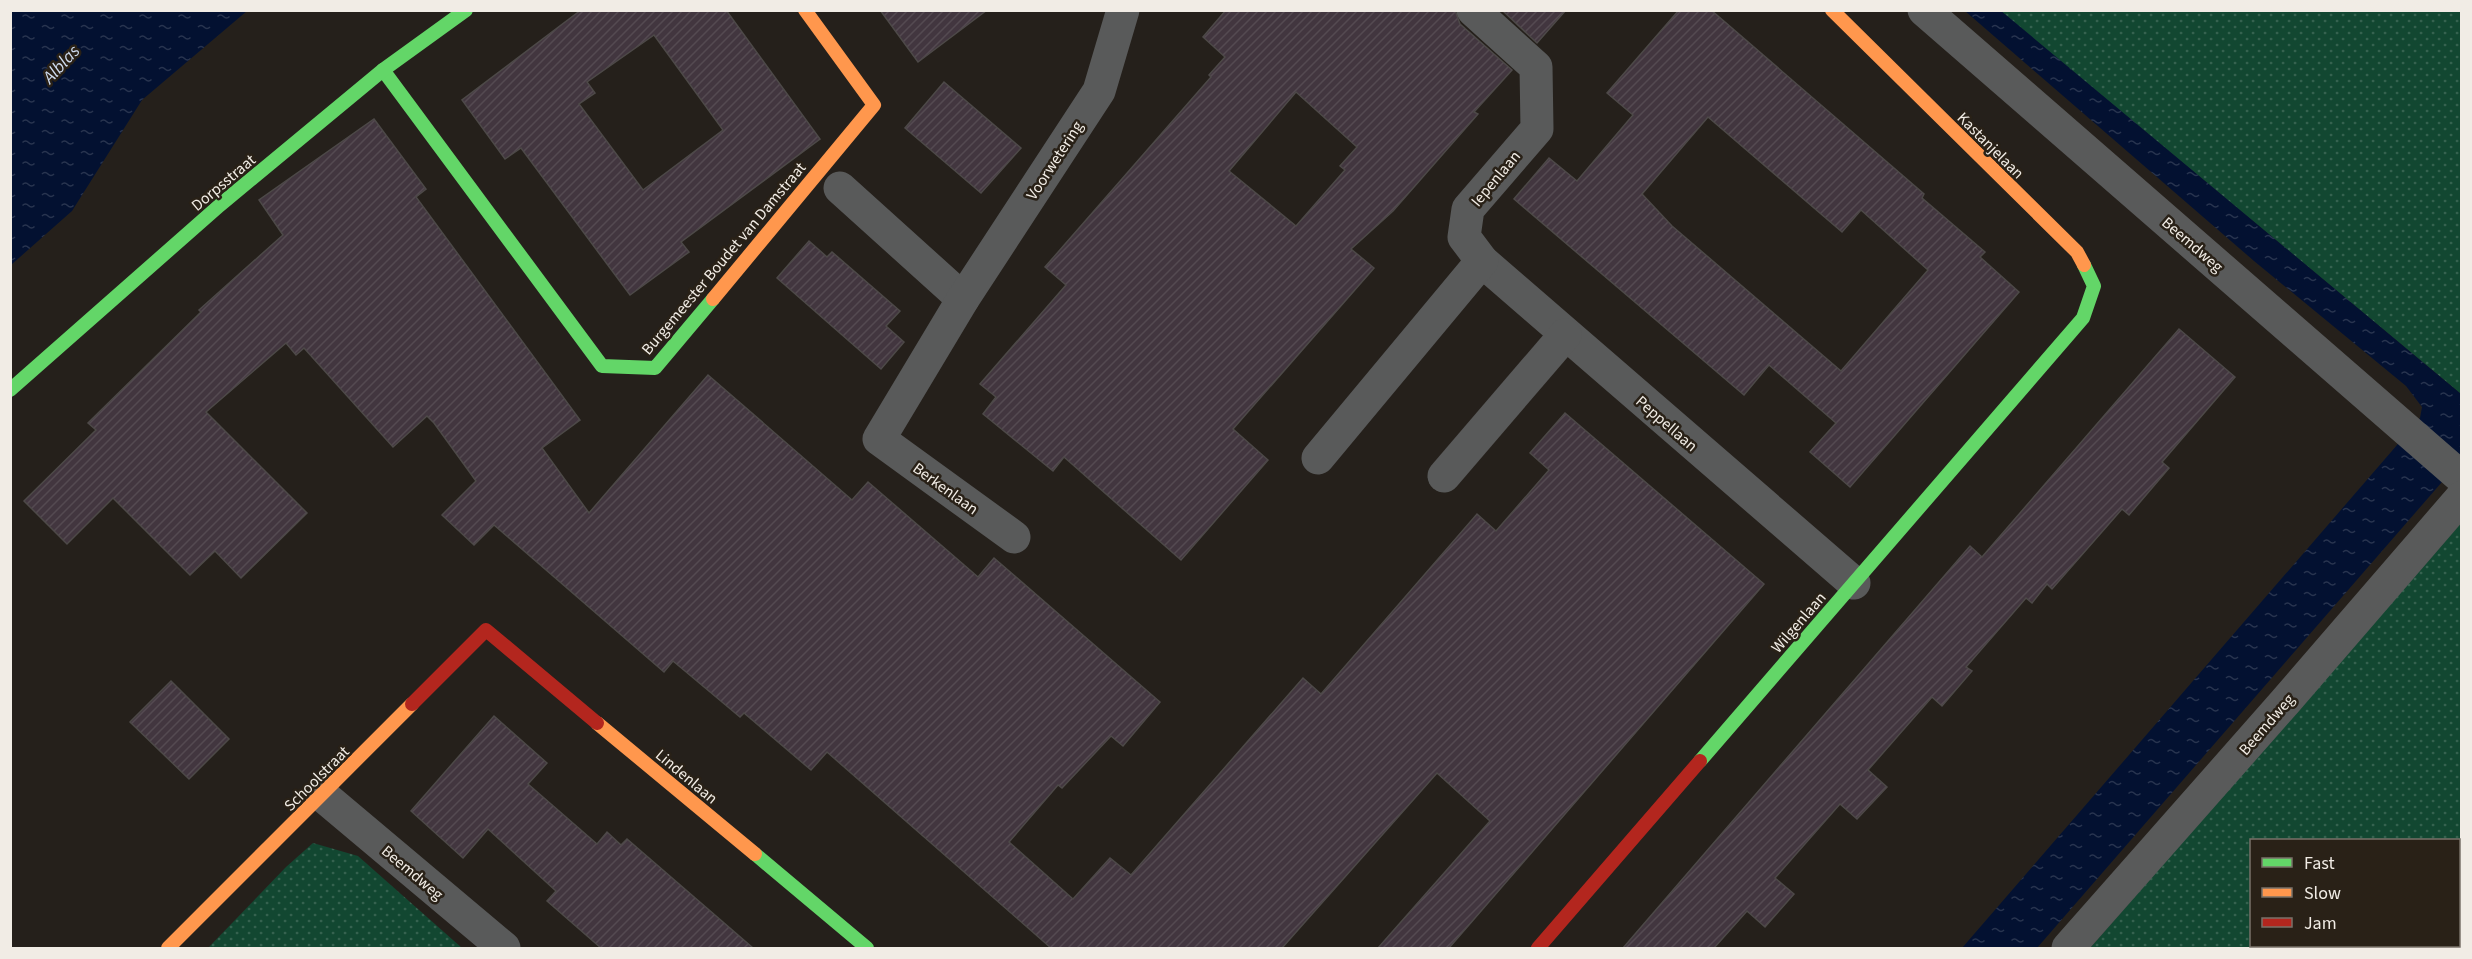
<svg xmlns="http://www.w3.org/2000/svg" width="2472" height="959" font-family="'Source Sans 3',sans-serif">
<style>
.grass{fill:url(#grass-dots);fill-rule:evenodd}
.water{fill:url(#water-ripples)}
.building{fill:url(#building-hatch);stroke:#4d4948;stroke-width:1.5;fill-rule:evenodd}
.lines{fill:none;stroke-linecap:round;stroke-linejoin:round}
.street{stroke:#595a5a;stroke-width:33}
.fast{stroke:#63d668;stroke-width:14}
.slow{stroke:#ff974d;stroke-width:14}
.jam{stroke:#b3261e;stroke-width:14}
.labels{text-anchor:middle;stroke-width:5;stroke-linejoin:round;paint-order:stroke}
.street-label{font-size:16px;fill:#f1ece5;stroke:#292117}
.water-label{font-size:18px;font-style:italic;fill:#cedbef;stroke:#292117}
</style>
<defs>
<pattern id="grass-dots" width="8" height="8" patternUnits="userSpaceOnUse" patternTransform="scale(1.5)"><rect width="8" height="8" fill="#124731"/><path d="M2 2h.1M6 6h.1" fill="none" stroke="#35624f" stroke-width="1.8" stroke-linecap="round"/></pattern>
<pattern id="water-ripples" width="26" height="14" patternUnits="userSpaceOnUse" patternTransform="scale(1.5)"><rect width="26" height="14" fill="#031131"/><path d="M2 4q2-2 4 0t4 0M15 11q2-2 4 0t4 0" fill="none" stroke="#28344f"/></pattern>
<pattern id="building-hatch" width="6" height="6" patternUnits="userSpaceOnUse" patternTransform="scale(1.5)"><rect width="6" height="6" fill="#42363f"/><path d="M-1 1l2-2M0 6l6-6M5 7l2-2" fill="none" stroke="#544a51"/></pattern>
</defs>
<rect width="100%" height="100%" fill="#25201b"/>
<!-- grass -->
<g class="grass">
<path d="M2000,11h461v383z"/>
<path d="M2461,523v425h-371zM2252,840h206v106h-206z"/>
<path d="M313,843l45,13 104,92h-254l78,-81z"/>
</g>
<!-- water -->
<g class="water">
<path d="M11,10l236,1 -105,89 -70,111 -61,54z"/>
<path d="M2000,10l461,384 1,65 -425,489h-75l429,-496 29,-34 2,-11 -16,-21 -152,-125 -289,-250z"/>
</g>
<!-- building -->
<g class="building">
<path d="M581,10h145l94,129 -139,103 8,10 -59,43 -109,-147 -16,11 -43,-59zM654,35l69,95 -80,60 -64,-86 16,-11 -8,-11z"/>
<path d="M880,10h107l-69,52z"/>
<path d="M1226,10h229l5,14 52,46 -38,42 4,2 -85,97 -42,38 23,19 -141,161 35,31 -87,100 -117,-103 -11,14 -70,-57 13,-17 -16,-13 86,-99 -21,-18 166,-190 -2,-2 16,-18 -22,-20zM1296,92l61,55 -17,19 5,4 -49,56 -67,-55z"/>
<path d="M1502,10h64l-29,33z"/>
<path d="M1679,10h32l213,184 -2,4 63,54 -5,5 39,35 -169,195 -40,-35 26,-29 -67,-58 -25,30 -230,-196 35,-41 28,23 56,-66 -26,-22zM1708,117l134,115 19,-22 67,60 -87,101 -169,-145 -30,-32z"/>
<path d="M944,82l77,66 -40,45 -76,-65z"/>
<path d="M374,119l52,70 -10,8 164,223 -38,28 47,65 119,-138 144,125 16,-18 110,95 16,-19 166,144 -37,44 -12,-10 -49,52 -4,-3 -49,57 64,57 37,-41 21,17 172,-197 18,16 156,-180 19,17 53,-61 -19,-17 35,-40 199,171 -315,364h-71l112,-127 -53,-48 -155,175h-231l-224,-196 -16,18 -67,-57 -4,4 -67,-56 -9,11 -170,-147 -20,20 -32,-30 34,-34 -42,-58 -7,-7 -34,31 -89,-99 -8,7 -10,-12 -80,69 101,101 -66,65 -26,-27 -25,24 -77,-77 -46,46 -43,-43 72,-71 -8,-7 113,-111 -2,-2 84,-75 -24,-35z"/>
<path d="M809,241l18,16 5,-5 68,59 -14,15 18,16 -23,27 -104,-91z"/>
<path d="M2179,329l56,48 -73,85 7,6 -40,47 -7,-6 -70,80 -5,-5 -15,19 -6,-5 -60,69 6,4 -30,35 -10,-9 -64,73 19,17 -30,32 -17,-15 -65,74 19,16 -29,33 -18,-16 -33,37h-91l347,-402 12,11z"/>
<path d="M171,681l58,58 -40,40 -59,-57z"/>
<path d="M494,716l53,47 -19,21 69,60 10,-12 14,13 6,-6 126,109h-152l-54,-47 9,-10 -68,-62 -25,29 -52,-47z"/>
</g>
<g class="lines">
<!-- street -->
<g class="street">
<path d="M1924,10l538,468"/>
<path d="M840,188l123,111"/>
<path d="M1482,261l372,322"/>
<path d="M1318,458l164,-197 -18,-24 4,-28 69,-80 -1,-62 -63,-57"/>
<path d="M1444,476l121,-141"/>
<path d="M1014,537l-135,-98 84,-140 136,-208 24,-81"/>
<path d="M322,795l182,153"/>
<path d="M2068,948l217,-246 177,-205"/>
</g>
<!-- fast -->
<g class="fast">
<path d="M383,70l219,296 53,2 58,-69"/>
<path d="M10,390l210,-185 163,-135 83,-60"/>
<path d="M1700,761l383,-443 11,-32 -10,-21"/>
<path d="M755,854l112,94"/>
</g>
<!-- slow -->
<g class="slow">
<path d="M1832,10l245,242 7,13"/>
<path d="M713,299l161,-194 -69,-95"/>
<path d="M597,723l158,131"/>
<path d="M168,948l244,-244"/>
</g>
<!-- jam -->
<g class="jam">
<path d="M412,704l74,-74 111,93"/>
<path d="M1538,948l162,-187"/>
</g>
</g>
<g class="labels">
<!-- street labels -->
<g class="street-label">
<text transform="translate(1991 145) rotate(45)" y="6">Kastanjelaan</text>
<text transform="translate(1054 160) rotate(-57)" y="6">Voorwetering</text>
<text transform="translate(1495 178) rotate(-50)" y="6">Iepenlaan</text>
<text transform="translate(223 182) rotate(-40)" y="6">Dorpsstraat</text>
<text transform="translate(2193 244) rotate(41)" y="6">Beemdweg</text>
<text transform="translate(723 258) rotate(-50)" y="6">Burgemeester Boudet van Damstraat</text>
<text transform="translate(1667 423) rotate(41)" y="6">Peppellaan</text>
<text transform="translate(946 488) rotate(36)" y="6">Berkenlaan</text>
<text transform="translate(1798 622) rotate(-49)" y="6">Wilgenlaan</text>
<text transform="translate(2266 724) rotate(-49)" y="6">Beemdweg</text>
<text transform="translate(687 776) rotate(40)" y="6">Lindenlaan</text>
<text transform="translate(316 778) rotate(-45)" y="6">Schoolstraat</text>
<text transform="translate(413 872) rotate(40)" y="6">Beemdweg</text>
</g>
<!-- water labels -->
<g class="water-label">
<text transform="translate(61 64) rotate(-47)" y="6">Alblas</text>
</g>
</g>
<!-- border -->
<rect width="2472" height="959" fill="none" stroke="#f1ece5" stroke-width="24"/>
<!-- legend -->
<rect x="2250" y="839" width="210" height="108" fill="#292117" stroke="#797269" stroke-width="1.5"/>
<rect x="2262" y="858" width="30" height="9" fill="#63d668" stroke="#797269" stroke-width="1.5"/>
<text x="2304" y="869" font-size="18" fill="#f1ece5">Fast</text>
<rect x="2262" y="888" width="30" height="9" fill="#ff974d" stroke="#797269" stroke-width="1.5"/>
<text x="2304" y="899" font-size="18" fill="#f1ece5">Slow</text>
<rect x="2262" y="918" width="30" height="9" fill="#b3261e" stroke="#797269" stroke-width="1.5"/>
<text x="2304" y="929" font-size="18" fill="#f1ece5">Jam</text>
</svg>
